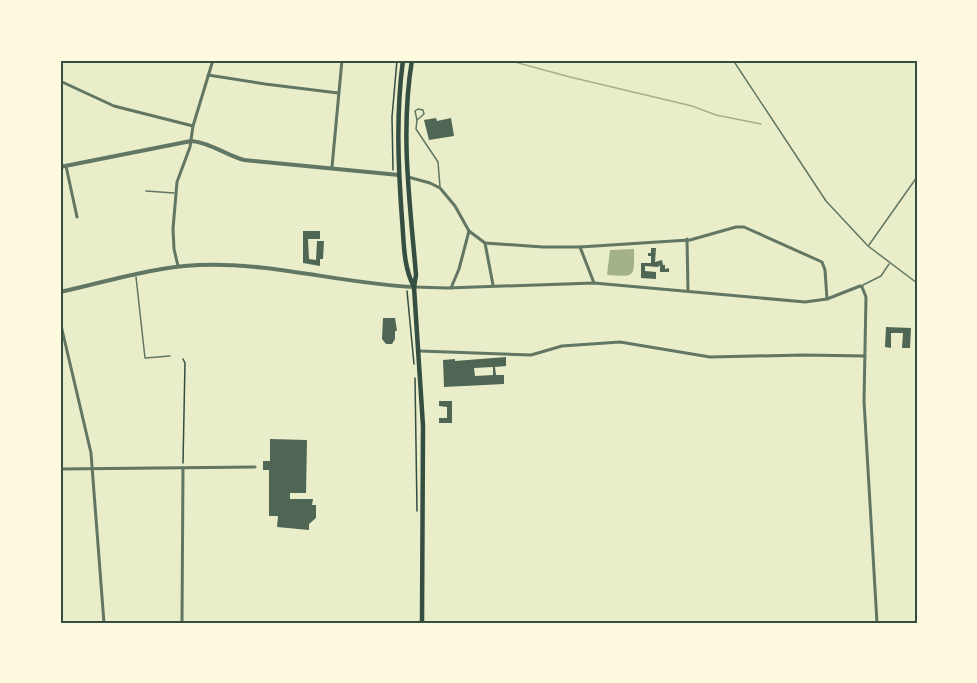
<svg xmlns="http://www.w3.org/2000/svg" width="977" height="683" font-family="Figtree,sans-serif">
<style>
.water{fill:#a3b18a}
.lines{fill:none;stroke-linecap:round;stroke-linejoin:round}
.stream{stroke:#a3b18a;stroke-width:1.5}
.building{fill:#4f6655;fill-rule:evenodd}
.path{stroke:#344e41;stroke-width:1.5}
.service{stroke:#617663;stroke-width:1.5}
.minor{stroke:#617663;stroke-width:3}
.tertiary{stroke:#617663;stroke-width:4}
.secondary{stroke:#344e41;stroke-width:4.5}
.neatline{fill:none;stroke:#344e41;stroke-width:2}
</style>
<rect width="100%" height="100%" fill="#e9edc9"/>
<!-- water -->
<path class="water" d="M634,249c0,29 2,28 -27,26l3,-25z"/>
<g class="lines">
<!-- stream -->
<path class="stream" d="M507,60l63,17 122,29 24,9 45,9"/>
</g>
<!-- building -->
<g class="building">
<path d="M436,118l1,3 14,-3 3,18 -25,4 -5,-20z"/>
<path d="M303,231h17v8h-12l1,20 7,1 1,-19h7l-1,18h-3v7l-17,-3z"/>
<path d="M651,248h5l-1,14 7,-2 1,5h2v4l4,-1v4h-9v-7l-2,2 -13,-1v5l11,1v7l-15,-1v-15h10v-7h-3v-3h3z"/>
<path d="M383,318h12l2,13h-2v8l-3,5h-6l-4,-5z"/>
<path d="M886,327l25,1 -1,20h-8l1,-15h-12v15l-6,-1z"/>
<path d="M506,357v9l-11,1 1,8h8v9l-60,3 -1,-27 12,-1v2zM493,367v8l-18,1 -1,-8z"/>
<path d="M439,401h13v22h-13v-5h8v-11l-8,-1z"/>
<path d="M270,439l37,1 -1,53h-16v6h23l-1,6h4v13l-7,6v6l-32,-3 1,-11h-9v-46h-6v-9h7z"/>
</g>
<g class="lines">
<!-- path -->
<g class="path">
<path d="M393,170l-1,-53 5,-57"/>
<path d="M407,291l7,73"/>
<path d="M183,359l2,4 -2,100"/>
<path d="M415,378l2,133"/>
</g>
<!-- service -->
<g class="service">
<path d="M733,60l93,141 42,45 49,37"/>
<path d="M418,109l5,1 1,4 -7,6 -2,-9z"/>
<path d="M417,120l-1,9 22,33 2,25"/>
<path d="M146,191l28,2"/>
<path d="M869,245l48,-68"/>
<path d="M136,277l9,81 25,-2"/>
<path d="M861,286l20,-10 8,-12"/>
</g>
<!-- minor -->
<g class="minor">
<path d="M208,75l57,9 73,9"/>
<path d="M60,81l54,25 79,20"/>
<path d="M66,166l11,51"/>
<path d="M332,167l10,-107"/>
<path d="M408,177l22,6 10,5 15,18 14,25 16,12 58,4h37l93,-6 17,-1 46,-13h8l78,35 3,8 2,29"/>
<path d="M687,239l1,52"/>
<path d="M485,243l8,42"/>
<path d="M580,247l14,36"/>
<path d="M178,266l-4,-17 -1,-20 4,-47 13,-35 3,-21 20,-66"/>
<path d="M414,287l33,1 147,-5 211,19 22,-3 33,-13 2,1 4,10 -2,104 13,222"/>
<path d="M451,288l8,-19 10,-38"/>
<path d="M60,321l31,132 13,170"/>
<path d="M420,351l111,4 31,-9 58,-4 90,15 93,-2 62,1"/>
<path d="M60,469l195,-2"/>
<path d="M182,623l1,-155"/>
</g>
<!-- tertiary -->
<g class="tertiary">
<path d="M60,167l131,-26c18,1 35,14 53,19l155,15"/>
<path d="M60,292c46,-10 92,-25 139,-27 71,-3 145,19 215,22"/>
</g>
<!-- secondary -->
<g class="secondary">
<path d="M403,60c-7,53 -5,105 -1,159 2,23 1,47 12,68"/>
<path d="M412,60c-12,72 -2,143 4,215l-2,12 9,139 -1,197"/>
</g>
</g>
<!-- border -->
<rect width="977" height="683" fill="none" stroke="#fefae0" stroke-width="123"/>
<rect x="62" y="62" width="854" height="560" class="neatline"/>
</svg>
